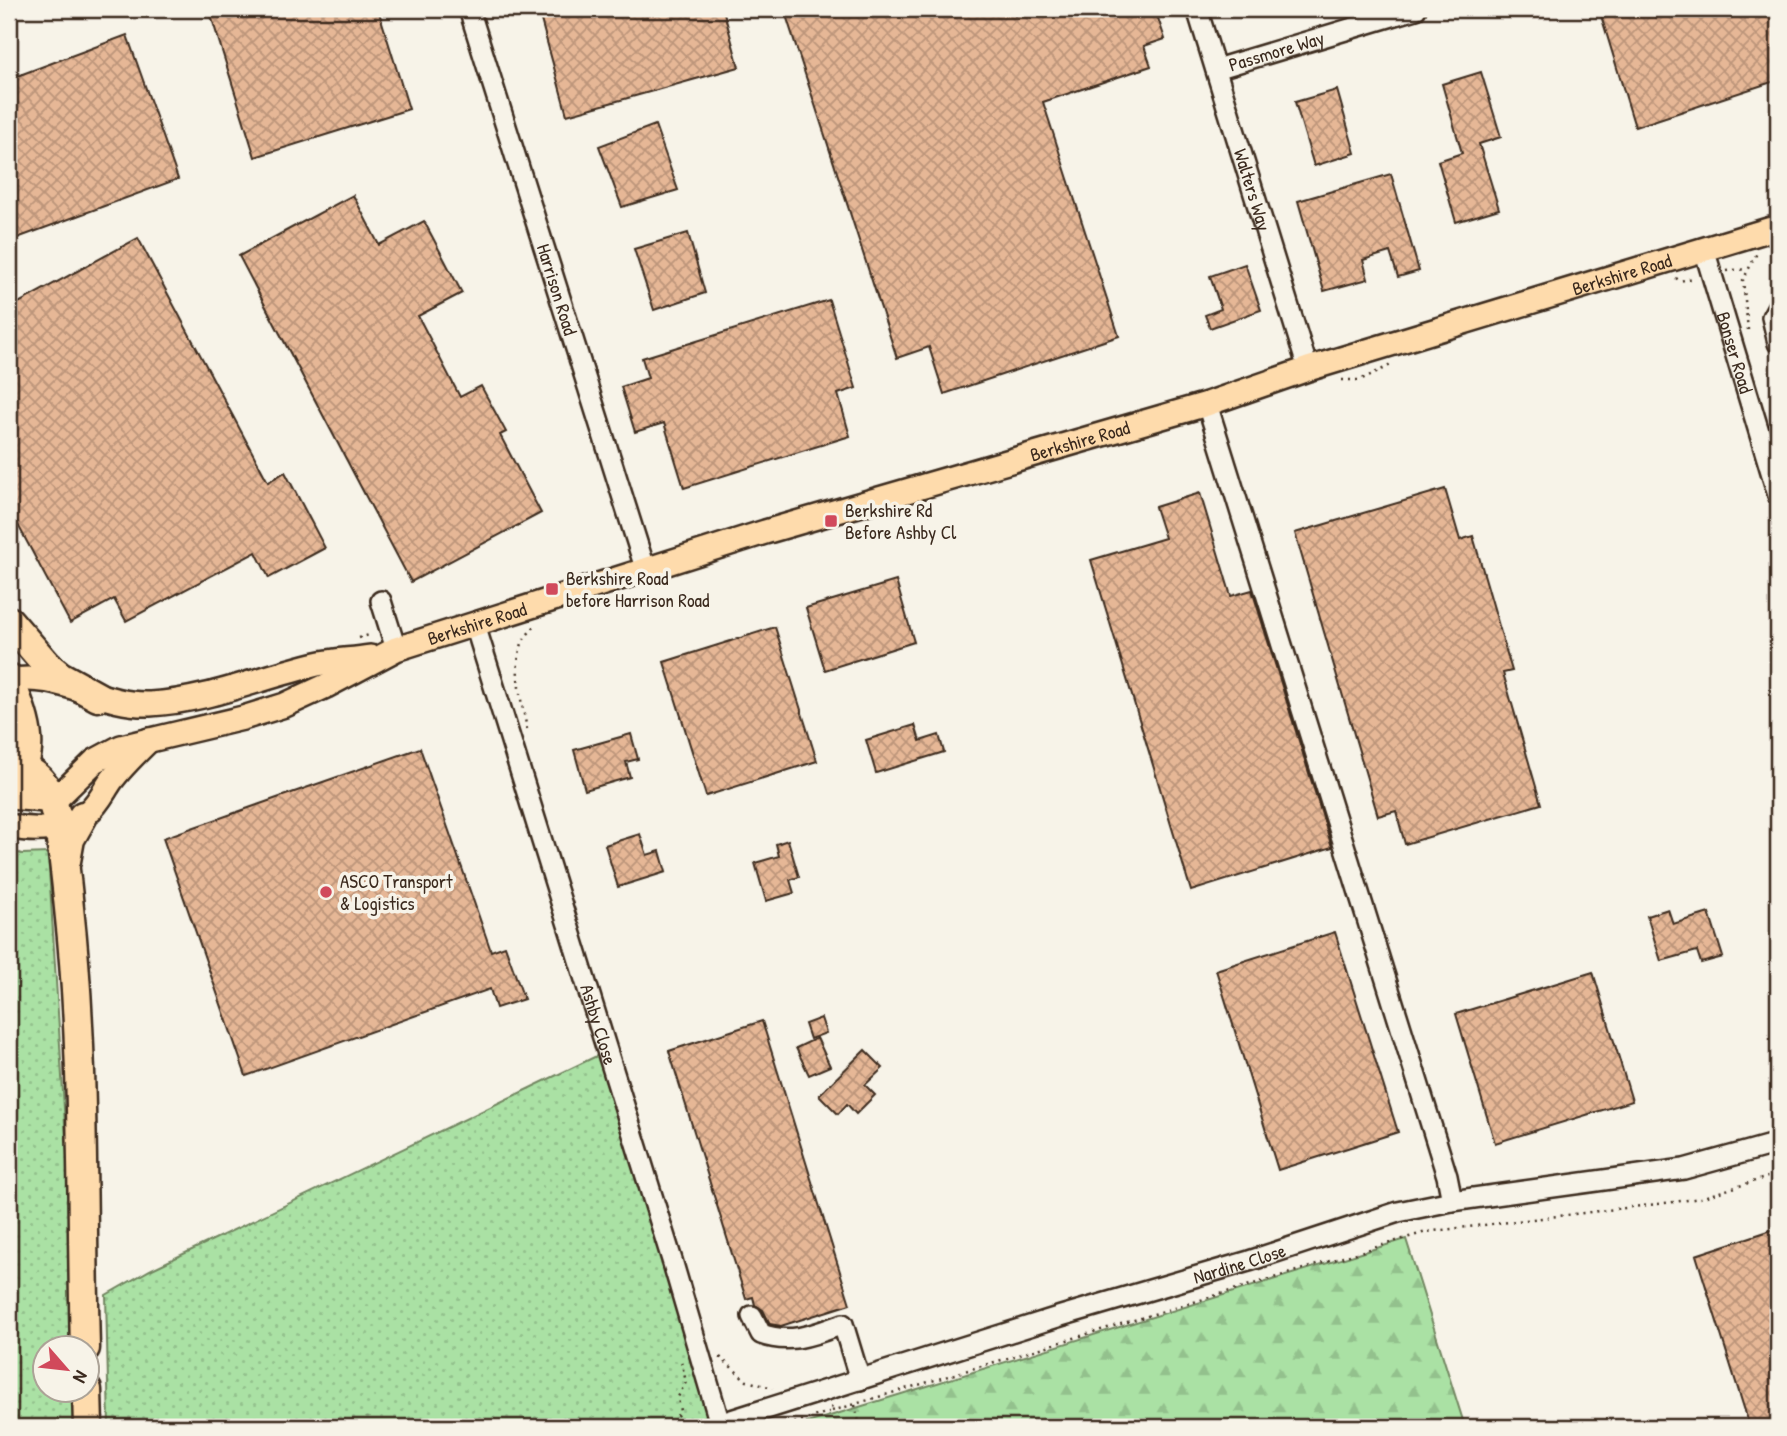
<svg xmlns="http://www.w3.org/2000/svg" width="1787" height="1436" font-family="'Patrick Hand',sans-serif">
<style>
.grass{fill:url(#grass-dots);stroke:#728661;stroke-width:2}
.forest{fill:url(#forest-firs);stroke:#728661;stroke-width:2}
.building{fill:url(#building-cross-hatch);stroke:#3b2a1e;stroke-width:2}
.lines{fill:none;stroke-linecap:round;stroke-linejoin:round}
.minor-casing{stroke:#3b2a1e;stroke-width:24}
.major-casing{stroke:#3b2a1e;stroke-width:28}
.highway-casing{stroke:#3b2a1e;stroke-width:33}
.path{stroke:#3b2a1e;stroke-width:2.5;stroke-dasharray:2 5;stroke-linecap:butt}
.minor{stroke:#f7f3e8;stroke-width:19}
.major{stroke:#fedbac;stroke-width:23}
.highway{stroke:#fedbac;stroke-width:28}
.poi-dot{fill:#d1495b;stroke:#f7f3e8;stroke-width:2.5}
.labels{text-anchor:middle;stroke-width:7;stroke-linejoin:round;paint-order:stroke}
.street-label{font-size:19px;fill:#3b2a1e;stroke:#f7f3e8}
.poi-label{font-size:19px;fill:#3b2a1e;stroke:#f7f3e8;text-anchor:start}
</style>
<defs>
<pattern id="grass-dots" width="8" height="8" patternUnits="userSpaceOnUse" patternTransform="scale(1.75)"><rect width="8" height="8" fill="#aae1a4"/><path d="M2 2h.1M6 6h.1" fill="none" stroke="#93c18d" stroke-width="1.8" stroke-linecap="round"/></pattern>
<pattern id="forest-firs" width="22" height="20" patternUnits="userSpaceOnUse" patternTransform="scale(1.75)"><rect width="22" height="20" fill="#aae1a4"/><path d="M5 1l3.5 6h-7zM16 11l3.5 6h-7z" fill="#93c18d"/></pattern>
<pattern id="building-cross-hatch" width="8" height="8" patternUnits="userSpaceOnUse" patternTransform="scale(1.75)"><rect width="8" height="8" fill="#e6b796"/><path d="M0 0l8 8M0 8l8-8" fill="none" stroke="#bc957a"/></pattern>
</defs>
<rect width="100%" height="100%" fill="#f7f3e8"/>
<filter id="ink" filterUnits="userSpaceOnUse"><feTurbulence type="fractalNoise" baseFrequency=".0143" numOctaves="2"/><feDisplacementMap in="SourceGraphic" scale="14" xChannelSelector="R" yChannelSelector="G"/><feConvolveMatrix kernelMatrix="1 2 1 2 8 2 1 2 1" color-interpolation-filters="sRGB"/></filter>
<g filter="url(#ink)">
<!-- grass -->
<g class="grass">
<path d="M9,851l13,3 26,-1 31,495h-33v42l34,1 1,36h-72z"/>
<path d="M607,1051l113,373 -11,3h-600l-3,-132 44,-25z"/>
</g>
<!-- forest -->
<path class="forest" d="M1406,1239l59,188h-671z"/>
<!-- building -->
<g class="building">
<path d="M209,9h169l31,100 -154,48z"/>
<path d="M538,9h185l16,58 -172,48z"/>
<path d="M784,9h228l3,7 21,-7h119l10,30 -21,7 7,20 -108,36 76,234 -175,58 -15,-47 -32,11z"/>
<path d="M1599,9h179v71l-143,47z"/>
<path d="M127,35l51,144 -169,62v-162z"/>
<path d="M1481,72l20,65 -22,7 20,65 -43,13 -18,-61 24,-8 -20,-69z"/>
<path d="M1337,90l18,63 -41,13 -19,-64z"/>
<path d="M655,125l23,65 -56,17 -23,-61z"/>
<path d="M1391,174l28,97 -21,6 -8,-25 -27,8 5,19 -44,12 -26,-90z"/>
<path d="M353,195l26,50 45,-24 38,72 -44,23 42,81 21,-11 25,46 -6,3 41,78 -130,69 -172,-326z"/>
<path d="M688,233l17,60 -51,17 -20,-61z"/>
<path d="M138,238l130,244 17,-10 40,76 -56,30 -13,-26 -130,69 -12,-22 -44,24 -61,-115v-200z"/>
<path d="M1245,264l16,46 -51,18 -5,-13 16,-6 -11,-33z"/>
<path d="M829,300l27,88 -18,6 12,42 -166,52 -20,-65 -29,9 -14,-45 27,-9 -6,-20z"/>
<path d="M1445,489l15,51 13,-4 39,135 -9,2 38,131 -136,40 -9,-33 -18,5 -83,-283z"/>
<path d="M1200,493l31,103 21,-6 80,257 -141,44 -100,-331 74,-22 -10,-31z"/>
<path d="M896,581l18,61 -89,28 -19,-62z"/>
<path d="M775,627l42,134 -111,35 -42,-134z"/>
<path d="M915,725l5,16 19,-6 5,17 -68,21 -10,-33z"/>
<path d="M631,734l7,25 -12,3 4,15 -45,13 -11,-40z"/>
<path d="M420,748l71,203 14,-5 19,53 -28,9 -6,-19 -244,87 -83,-238z"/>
<path d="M640,834l7,21 13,-4 6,21 -48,15 -13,-42z"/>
<path d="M788,840l11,37 -9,3 4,13 -28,8 -11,-38 24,-7 -3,-12z"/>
<path d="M1668,909l5,15 36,-11 14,44 -22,6 -4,-12 -36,10 -14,-45z"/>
<path d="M1335,932l63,200 -120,38 -62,-200z"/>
<path d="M1593,972l39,129 -137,42 -39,-129z"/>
<path d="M821,1018l5,15 -16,6 -5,-15z"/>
<path d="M762,1021l88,283 -69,22 -11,-2 -7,-14 -8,-5 -2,-8 -7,2 -77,-248z"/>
<path d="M817,1038l13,28 -21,9 -13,-27z"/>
<path d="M865,1050l18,18 -18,17 10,10 -19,19 -9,-10 -9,10 -19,-19z"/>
<path d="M1778,1228v199h-28l-54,-172z"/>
</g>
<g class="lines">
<!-- minor casing -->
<g class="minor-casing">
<g id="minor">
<path id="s1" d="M469,9l177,562"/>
<path id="s2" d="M1197,9l111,360"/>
<path id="s3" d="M1216,69l200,-60"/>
<path id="s4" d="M1704,249l74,246"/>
<path d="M1778,306l-6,11 6,26"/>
<path d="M1207,404l240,772 5,25"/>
<path d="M381,601l15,48"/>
<path id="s5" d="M475,625l197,635 48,164"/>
<path d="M752,1316l9,18c30,11 54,0 82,-10l17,56"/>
<path id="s6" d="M709,1427l352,-111 188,-55 149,-49 54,-11 232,-32 94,-26"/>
</g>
</g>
<!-- major casing -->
<g class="major-casing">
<g id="major">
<path d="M9,681c49,-11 90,25 141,23 57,-3 111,-27 167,-40 17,-4 35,-4 53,-7"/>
<path id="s7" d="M9,797l36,3 14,-4 36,-35 26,-14 122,-29 42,-13 41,-19 70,-37 369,-117 442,-128 101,-35 470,-142"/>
<path d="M9,826c26,6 58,5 79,-14 10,-8 16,-21 23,-31 11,-15 25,-28 38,-41"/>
</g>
</g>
<!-- highway casing -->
<g class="highway-casing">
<g id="highway">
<path d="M9,621l38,44 13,11 38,21"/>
<path d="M9,678c14,37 33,76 0,108"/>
<path d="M9,762c17,5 32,15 40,31 12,27 17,85 20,115 16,146 12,294 16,440"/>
<path d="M66,861l4,-22 13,-23"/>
<path d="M87,1390l1,37"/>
</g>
</g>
<!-- path -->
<g class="path">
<path d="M1727,271l13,-2 7,2"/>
<path d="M1676,278l4,3 13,-3"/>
<path d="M1748,330l-5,-50 14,-27"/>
<path d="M1342,380h18l31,-15"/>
<path d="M359,638l13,-4"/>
<path d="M527,729c-5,-26 -15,-60 -5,-85 2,-7 9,-13 13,-18"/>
<path d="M720,1357l27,24 26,7"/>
<path d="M855,1405l5,22"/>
<path d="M832,1411l594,-179 248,-30 26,-4 78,-24"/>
<path d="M668,1427l12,-15 -2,-15 8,-15 -5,-22"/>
<path d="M781,1427l51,-16 -1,-6"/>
</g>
<!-- minor -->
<use href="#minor" class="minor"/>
<!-- major -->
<use href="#major" class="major"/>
<!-- highway -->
<use href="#highway" class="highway"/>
</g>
</g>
<!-- markers -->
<g class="poi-dot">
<rect x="824" y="514" width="14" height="14" rx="3.5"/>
<rect x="545" y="582" width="14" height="14" rx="3.5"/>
<circle cx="326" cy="892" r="7"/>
</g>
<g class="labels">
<!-- street labels -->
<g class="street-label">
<text dy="7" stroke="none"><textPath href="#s3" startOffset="63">Passmore Way</textPath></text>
<text dy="7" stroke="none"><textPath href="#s2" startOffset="189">Walters Way</textPath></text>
<text dy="7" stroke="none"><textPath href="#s7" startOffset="1706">Berkshire Road</textPath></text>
<text dy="7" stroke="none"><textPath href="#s1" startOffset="294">Harrison Road</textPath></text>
<text dy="7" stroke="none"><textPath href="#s4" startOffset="108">Bonser Road</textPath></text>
<text dy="7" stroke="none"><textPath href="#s7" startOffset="1139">Berkshire Road</textPath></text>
<text dy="7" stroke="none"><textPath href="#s7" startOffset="509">Berkshire Road</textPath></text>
<text dy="7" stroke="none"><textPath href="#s5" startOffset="418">Ashby Close</textPath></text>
<text dy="7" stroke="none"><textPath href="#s6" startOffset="555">Nardine Close</textPath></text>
</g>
<!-- poi labels -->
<g class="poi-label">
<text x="845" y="517">Berkshire Rd<tspan x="845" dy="22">Before Ashby Cl</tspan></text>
<text x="566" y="585">Berkshire Road<tspan x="566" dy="22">before Harrison Road</tspan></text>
<text x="340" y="888">ASCO Transport<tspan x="340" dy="22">&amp; Logistics</tspan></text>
</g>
</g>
<!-- margin -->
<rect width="1787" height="1436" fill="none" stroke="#f7f3e8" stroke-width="35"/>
<rect x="18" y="18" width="1752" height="1401" fill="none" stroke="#3b2a1e" stroke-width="2.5" filter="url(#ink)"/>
<!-- north arrow -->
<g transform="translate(66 1369) rotate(118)"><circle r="33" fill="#f7f3e8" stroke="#aca397" stroke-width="2"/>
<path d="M0-5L12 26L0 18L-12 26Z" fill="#d1495b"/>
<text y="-10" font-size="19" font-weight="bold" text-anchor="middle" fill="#3b2a1e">N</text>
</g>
</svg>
